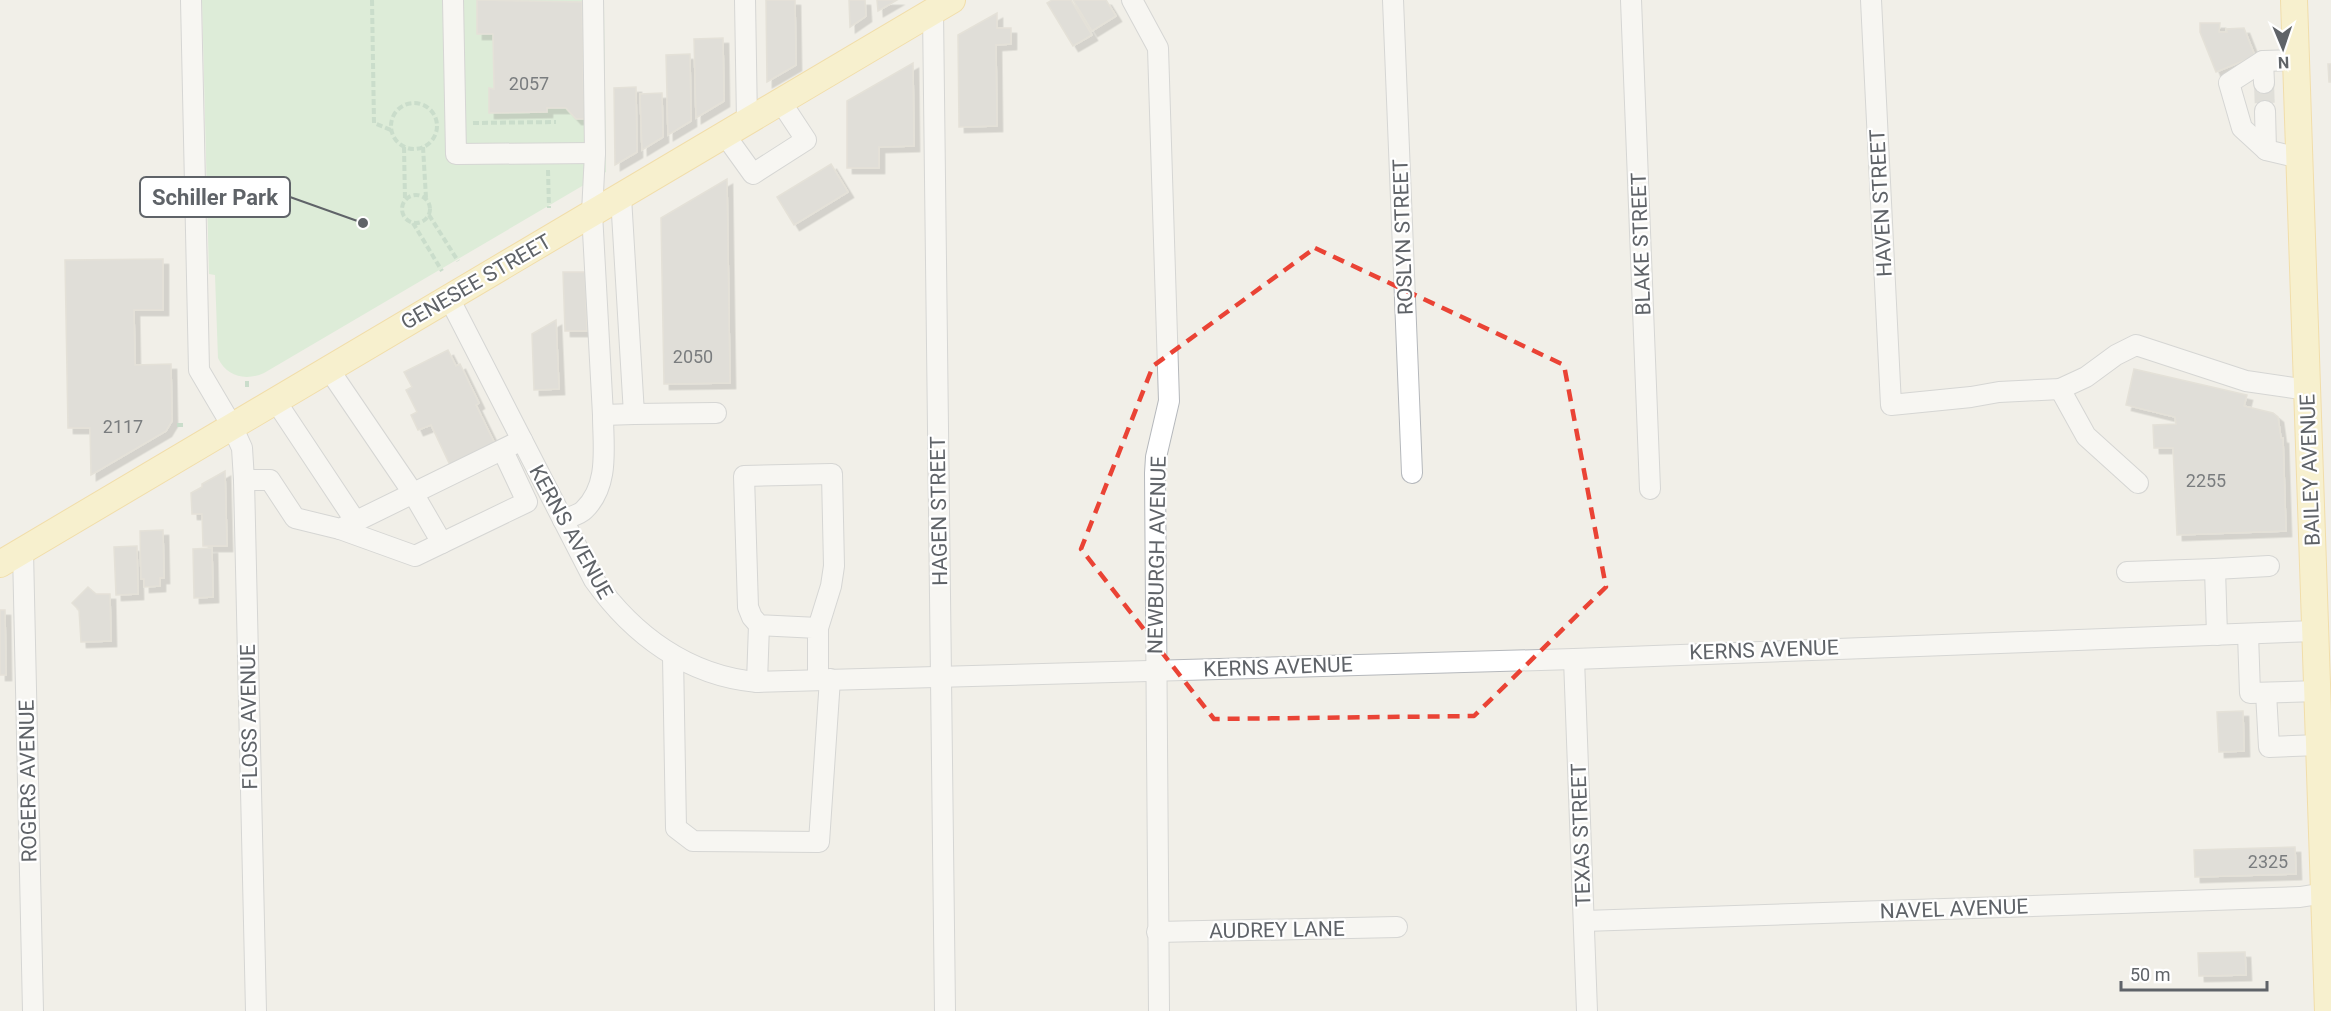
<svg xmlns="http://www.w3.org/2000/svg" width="2331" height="1011" font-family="Roboto,sans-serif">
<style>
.green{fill:#c5e8c5}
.building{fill:#cccac5;stroke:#d6d1c6;stroke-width:1.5;filter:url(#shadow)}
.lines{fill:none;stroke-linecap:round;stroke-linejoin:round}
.minor-tunnel{stroke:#ccccc8;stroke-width:20;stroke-dasharray:20 10;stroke-linecap:butt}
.minor-casing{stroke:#b5b8bc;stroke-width:22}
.major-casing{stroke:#f2c960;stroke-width:28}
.path{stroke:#9cc7a9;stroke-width:4;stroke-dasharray:6 3;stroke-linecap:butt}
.minor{stroke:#fff;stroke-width:20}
.major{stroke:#fff2af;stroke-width:26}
.marked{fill:none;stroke:#ea4335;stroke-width:4.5;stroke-dasharray:12 8;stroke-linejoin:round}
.labels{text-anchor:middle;stroke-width:4.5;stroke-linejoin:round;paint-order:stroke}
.number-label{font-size:18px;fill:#7a7d7f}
.street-label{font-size:21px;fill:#5f6368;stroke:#fff}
.leader{fill:none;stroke:#5f6368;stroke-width:2}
.callout-dot{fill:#5f6368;stroke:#fff;stroke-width:2}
.callout{fill:#fff;stroke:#5f6368;stroke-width:2}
.callout-label{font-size:22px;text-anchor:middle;font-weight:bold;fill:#5f6368}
</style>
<defs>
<filter id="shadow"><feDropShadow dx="5.5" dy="5.5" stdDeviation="0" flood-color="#0004"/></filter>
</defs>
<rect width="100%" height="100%" fill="#f1efe8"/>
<!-- green -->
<path class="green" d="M202,0h402l2,172 -342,201c-18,8 -37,4 -46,-15l-3,-83 -6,-1z"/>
<!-- building -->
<g class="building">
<path d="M477,0l105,2 2,117h-8l-10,-11h-19v4l-58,1v-25l5,1 -1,-55h-16z"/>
<path d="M766,0h29l1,65 -29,17z"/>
<path d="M849,0h16l1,16 -16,11z"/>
<path d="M877,0h20l-19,11z"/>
<path d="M1052,0h19l21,35 -19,11 -26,-43z"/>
<path d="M1073,0h33l10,16 -24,15z"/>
<path d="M997,13v15h14v16l-15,1 1,81 -38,1 -1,-92z"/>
<path d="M2200,23h20l-1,9h8l-1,-3 18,-1 11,28 -39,16 -16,-40z"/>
<path d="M723,38l1,63 -28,17 -2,-79z"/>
<path d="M690,54l1,67 -23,14 -2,-80z"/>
<path d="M913,63l1,83 -35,1v21h-32v-67z"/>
<path d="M2328,64h3v18h-2z"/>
<path d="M636,87l1,65 -22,13 -1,-77z"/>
<path d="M662,93l1,44 -21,13 -2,-56z"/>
<path d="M831,164l17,28 -54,33 -17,-28z"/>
<path d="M727,179l3,204 -66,1 -3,-166z"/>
<path d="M163,259v51h-29l1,55 36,-1 1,57 -6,10 -75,44 -1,-47h-22l-3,-168z"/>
<path d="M563,272h22l2,59h-22z"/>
<path d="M556,320l3,69 -25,1 -2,-56z"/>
<path d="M448,350l8,16 4,-2 19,39 -3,2 19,39 -45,21 -19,-40 -13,5 -7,-15 6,-3 -11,-22 6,-3 -8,-15z"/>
<path d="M2134,369l113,26 -3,11 29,7 5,4 3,21h2l3,93 -109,4 -4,-87h-19l-1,-23 23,-1 -1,-7 -49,-12z"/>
<path d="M225,471l2,75h-24l-1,-32h-10l-1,-21 11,-6v-3z"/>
<path d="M163,530l1,48h-4v8l-16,1v-8h-3l-1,-48z"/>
<path d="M137,546l1,48 -22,1 -2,-48z"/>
<path d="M212,548l1,49 -19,1 -1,-49z"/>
<path d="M88,587l8,7h14l1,47 -30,1 -2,-32 -7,-7z"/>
<path d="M0,610h5l1,65h-6z"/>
<path d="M2243,711l1,40 -25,1 -2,-40z"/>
<path d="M2295,847l1,27 -101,3 -1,-27z"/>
<path d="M2245,952l1,23 -47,1 -1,-23z"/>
</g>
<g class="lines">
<!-- minor-tunnel -->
<path class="minor-tunnel" d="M2264,83l1,28"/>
<!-- minor casing -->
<g class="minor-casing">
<g id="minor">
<path d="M191,0l8,370 33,56 10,22 2,32 12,531"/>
<path d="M453,0l3,154 139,-1"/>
<path d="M593,0l2,153 -3,60 11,202 31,-1"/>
<path d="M745,0l2,122"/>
<path d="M1132,0l26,48 11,353 -13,56 -1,16 4,538"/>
<path d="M1393,0l19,473"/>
<path d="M1631,0l19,489"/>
<path d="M1871,0l20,405 80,-8 28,-5 61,-3 26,-12 30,-22 20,-10 110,36 62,9"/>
<path d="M933,12l12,999"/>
<path d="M2296,60l-33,1 -34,22 13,45 24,22 34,8"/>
<path d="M2263,61l1,22"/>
<path d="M2265,111l1,39"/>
<path d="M725,135l28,39 53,-34 -25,-38"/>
<path d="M621,197l13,217 82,-1"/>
<path d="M449,298l145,282c39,55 94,96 163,102l817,-23 741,-28"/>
<path d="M328,368l85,125 29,50"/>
<path d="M2060,389l26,47 52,47"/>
<path d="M275,400l81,122"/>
<path d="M244,480h26l25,38 45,11 182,-89"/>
<path d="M563,520c6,-3 16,-5 21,-10 26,-25 19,-63 19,-95"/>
<path d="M340,529l75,27 112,-54 -24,-51"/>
<path d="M23,551l10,460"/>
<path d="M2127,572l88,-3"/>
<path d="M818,628l-59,-3 -7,-8 -4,-10 -4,-131 88,-2 2,92 -3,20 -13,42v51"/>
<path d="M2248,634l2,59 68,-2"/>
<path d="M2217,635l-2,-66 54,-3"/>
<path d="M673,656l3,172 17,13 126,1 11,-163"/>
<path d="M1574,659l13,352"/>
<path d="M757,682l2,-57"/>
<path d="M2266,693l3,54 50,-2"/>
<path d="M1584,921l716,-24 31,-5"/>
<path d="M1157,932l240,-5"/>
</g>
</g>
<!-- major casing -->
<g class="major-casing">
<g id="major">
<path d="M2294,0l34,1011"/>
<path d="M0,564l952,-564"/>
</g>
</g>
<!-- path -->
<g class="path">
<path d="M372,0l2,123 17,7"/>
<circle cx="414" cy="126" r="23"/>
<path d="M473,123l83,-1"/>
<path d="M404,147l1,52"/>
<path d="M423,147l3,51"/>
<path d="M548,170l1,38"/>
<circle cx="416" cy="209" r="14"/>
<path d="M429,215l29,46"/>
<path d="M413,223l29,48"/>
<path d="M247,387v-6"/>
<path d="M177,425h7"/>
</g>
<!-- minor -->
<use href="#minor" class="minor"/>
<!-- major -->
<use href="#major" class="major"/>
</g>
<!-- marked area -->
<path d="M0 0H2331V1011H0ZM1315,248l249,117 42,222 -132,129 -260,3 -133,-170 72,-183z" fill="#f1efe8" fill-opacity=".55" fill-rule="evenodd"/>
<path class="marked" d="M1315,248l249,117 42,222 -132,129 -260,3 -133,-170 72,-183z"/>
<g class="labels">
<!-- number labels -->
<g class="number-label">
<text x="529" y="90">2057</text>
<text x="693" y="363">2050</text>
<text x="123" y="433">2117</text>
<text x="2206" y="487">2255</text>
<text x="2268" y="868">2325</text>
</g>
<!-- street labels -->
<g class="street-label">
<text transform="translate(1881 203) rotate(-93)" y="7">HAVEN STREET</text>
<text transform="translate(1403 237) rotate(-92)" y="7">ROSLYN STREET</text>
<text transform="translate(1641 244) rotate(-92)" y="7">BLAKE STREET</text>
<text transform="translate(476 282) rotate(-30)" y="7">GENESEE STREET</text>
<text transform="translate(2310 470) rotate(-92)" y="7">BAILEY AVENUE</text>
<text transform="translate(939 511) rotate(-91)" y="7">HAGEN STREET</text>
<text transform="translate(571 532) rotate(61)" y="7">KERNS AVENUE</text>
<text transform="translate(1157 555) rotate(-89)" y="7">NEWBURGH AVENUE</text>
<text transform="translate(1764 650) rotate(-2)" y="7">KERNS AVENUE</text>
<text transform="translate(1278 667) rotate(-2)" y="7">KERNS AVENUE</text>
<text transform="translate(249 717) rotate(-91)" y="7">FLOSS AVENUE</text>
<text transform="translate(28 781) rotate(-91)" y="7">ROGERS AVENUE</text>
<text transform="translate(1581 835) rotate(-92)" y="7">TEXAS STREET</text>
<text transform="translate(1954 909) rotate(-2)" y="7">NAVEL AVENUE</text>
<text transform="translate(1277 930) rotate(-1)" y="7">AUDREY LANE</text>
</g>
</g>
<!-- callouts -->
<path class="leader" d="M363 223L290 197"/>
<circle class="callout-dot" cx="363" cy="223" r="6"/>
<rect class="callout" x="140" y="177" width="150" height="40" rx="6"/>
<g class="callout-label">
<text x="215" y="205">Schiller Park</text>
</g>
<!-- north arrow -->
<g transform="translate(2283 48) rotate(178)" stroke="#ffffff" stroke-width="4.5" paint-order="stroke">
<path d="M0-4.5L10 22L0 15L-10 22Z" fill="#5f6368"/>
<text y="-9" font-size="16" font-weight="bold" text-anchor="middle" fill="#5f6368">N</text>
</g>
<!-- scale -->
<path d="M2121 981v9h146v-9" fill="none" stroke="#5f6368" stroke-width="3"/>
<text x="2130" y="981" font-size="18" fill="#5f6368" stroke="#ffffff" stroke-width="4.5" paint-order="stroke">50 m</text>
</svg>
